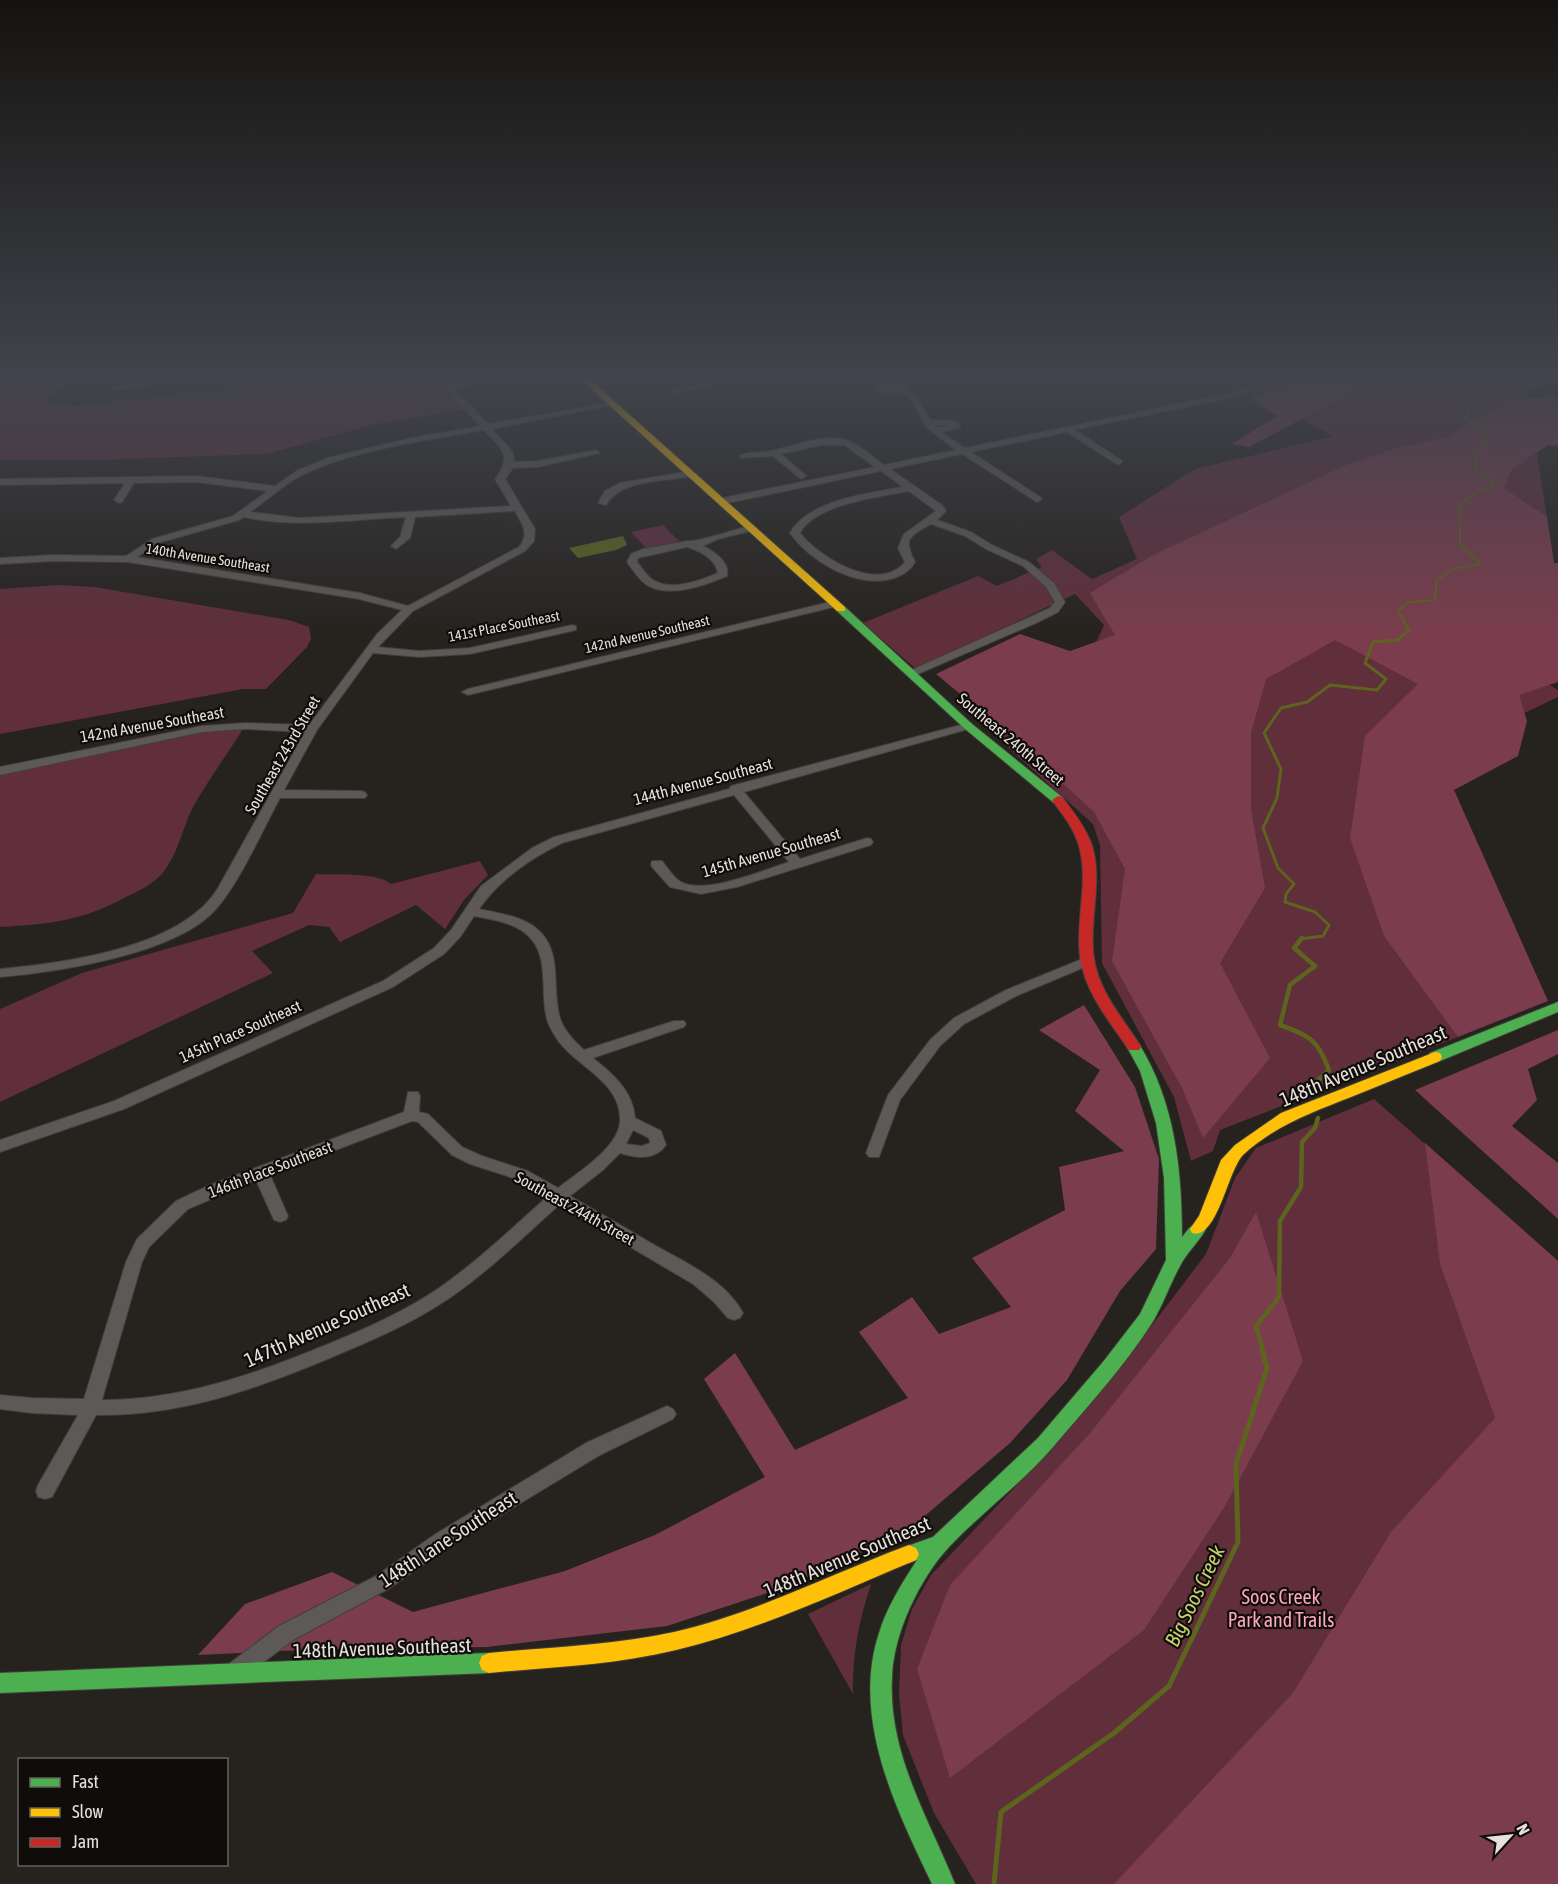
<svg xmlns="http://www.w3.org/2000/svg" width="1558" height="1884" font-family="'Asap Condensed',sans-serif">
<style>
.green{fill:#612e3c}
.forest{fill:#7b3d4e}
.water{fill:#5c641e}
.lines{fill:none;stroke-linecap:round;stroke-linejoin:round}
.stream-far3{stroke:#5c641e;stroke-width:2}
.stream-far2{stroke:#5c641e;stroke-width:3}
.stream-far1{stroke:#5c641e;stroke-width:4.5}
.stream{stroke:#5c641e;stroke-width:5}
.street-casing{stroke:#423f3b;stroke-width:2}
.fast-casing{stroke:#423f3b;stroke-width:2}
.slow-casing{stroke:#423f3b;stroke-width:2}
.jam-casing{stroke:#423f3b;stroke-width:2}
.street{fill:#5d5956;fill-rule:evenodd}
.fast{fill:#4caf50;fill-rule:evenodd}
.slow{fill:#ffc107;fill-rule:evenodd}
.jam{fill:#c62828;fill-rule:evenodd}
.labels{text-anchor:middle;stroke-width:4.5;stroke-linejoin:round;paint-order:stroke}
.far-street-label{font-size:14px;fill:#e7e1dd;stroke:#100c09}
.street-label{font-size:16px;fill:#e7e1dd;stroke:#100c09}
.near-street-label{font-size:20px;fill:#e7e1dd;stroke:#100c09}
.near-park-label{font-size:20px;fill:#fda8bd;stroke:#100c09}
.near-water-label{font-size:21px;font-style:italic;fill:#c4d36c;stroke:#100c09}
</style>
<rect width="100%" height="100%" fill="#26221e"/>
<!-- green -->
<g class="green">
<path d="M0,375h103l-45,13 -2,5 -12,7 5,4 25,2 200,-22 164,-9 32,33 -95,16 -109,30 -171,6h-95z"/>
<path d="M1314,375h244v7l-31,8 27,173 -89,70 93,57v7l-188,90 88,250 -238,93 -7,21 -22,10 -17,-64 -72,-134 -2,-118 -7,-21 -110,-99 131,-36 -19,-44 9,-20 -29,-31 -159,75 -53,-46 115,-47 19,10 45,-19 -6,-8 16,-9 40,29 45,-20 -18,-42 76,-48 139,-33 -84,-44z"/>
<path d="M663,525l16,16 -33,7 -15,-16z"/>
<path d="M58,585l36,2 195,33 20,7 2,12 -4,8 -41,42h-23l-243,45v-145z"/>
<path d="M245,726c-17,27 -36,53 -52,81 -11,22 -16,52 -34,70 -9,8 -20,14 -31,19 -46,25 -77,28 -128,31v-156l176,-38z"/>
<path d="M480,861l8,14 -24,25 -19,29 -29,-24 -76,37 -11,-15 -20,-2 -57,26 21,22 -273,129v-93l82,-36 211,-60 23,-39c18,1 62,-2 75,10z"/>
<path d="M1374,1099l184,162v623h-582l-42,-71 -31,-78 -4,-41 2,-49 11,-36 19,-34 85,-89 114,-132 76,-100 29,-76 21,-30z"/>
<path d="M871,1584c-12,36 -19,72 -18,110l-45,-80z"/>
</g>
<!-- forest -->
<g class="forest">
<path d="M1304,375h76l-18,12 -113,60 -17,-3 45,-28 -26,-17z"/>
<path d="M1551,396l7,3v47l-10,-1 -37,25 -7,18 43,29 7,46h4v119l-39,13 8,26 -9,35 -64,34 94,211 -90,36 -74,-101 -34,-98 15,-102 53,-52 -83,-44 -69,39 -15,54v76l14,79 -45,75 50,95 -67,80 -20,-48 -71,-129 13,-92 -31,-57 -83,-76 -75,-62 84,-40 50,17 45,-16 -25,-42 63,-38 191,-89 49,-17 54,-12 60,-35z"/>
<path d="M1084,1005l51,82 24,72 -3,90 -36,42 -53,89 -57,63 -104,89 -118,54 -121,40 -180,21 -162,2 -127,6 47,-51 87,-32 81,40 152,-41 90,-36 110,-58 -61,-98 31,-26 60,97 113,-52 -49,-66 53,-35 27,37 72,-27 -39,-49 93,-48 -6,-43 65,-16 -49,-40 25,-41 -61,-40z"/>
<path d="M1558,1030v24l-30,15 9,31 -25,26 46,37v56l-143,-129z"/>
<path d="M1425,1143l133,118v623h-444l179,-191 98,-161 104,-114 -55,-154z"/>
<path d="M1256,1212l47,149 -78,145 -81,124 -194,148 -33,-109 33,-84 141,-153 139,-174z"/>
</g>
<!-- water -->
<path class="water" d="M623,536l4,9 -11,5 -38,8 -9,-10z"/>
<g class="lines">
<!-- stream-far3 -->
<path class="stream-far3" d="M1404,621l-6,-10 10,-9 27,-2 2,-20 16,-11 28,-5 -21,-19v-40l16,-13 18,-7 -3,-7 -14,-7 -3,-17 13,-10 1,-14 -22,-11 1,-9 25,-14 -17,-21"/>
<!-- stream-far2 -->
<path class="stream-far2" d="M1300,939l23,-3 6,-11 -14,-13 -30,-10 1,-8 8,-10 -16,-16 -15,-40 14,-30 4,-29 -17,-36 17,-25 26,-6 23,-17 47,5 9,-11 -21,-16 8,-21 25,-2 11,-10 -6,-10"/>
<!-- stream-far1 -->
<g class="stream-far1">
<path d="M1302,938l-8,10 21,18 -25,19 -10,40c29,10 38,15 49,45l-16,15 -3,9"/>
<path d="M1263,1351l-7,-25 23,-29 1,-76 21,-34 1,-45 13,-14 3,-10"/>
</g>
<!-- stream -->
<path class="stream" d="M994,1884l7,-72 113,-79 55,-47 69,-144 -2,-78 31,-96 -5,-18"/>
<!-- street casing -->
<g class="street-casing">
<g id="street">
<path d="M164,375h12c-11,7 -56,19 -66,13z"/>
<path d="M434,375h8l8,8 49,-8h18l-63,13 34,36 125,-22 4,2 -125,25 21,23 1,10 24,-1 58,-11 4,3 -62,14 -25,1 -8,11 30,50 -1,12 -9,10 -112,60 -35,36 41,4 51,-3 102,-23 4,1v4l-106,24 -51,3 -46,-4 -56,77 -33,60 77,1 4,1 2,3 -2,3h-85c-18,33 -40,84 -64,111 -39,45 -158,63 -216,68v-8c64,-6 182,-21 218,-81l87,-156 -60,-3 -43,3 -202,43v-8l202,-41 43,-3 64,2 68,-91 25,-24 -43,-11 -231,-37 -75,-1 -53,3v-6l53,-3 73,1 26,-17 81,-23 35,-25 -72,-9 -62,1 -12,19 -3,1 -5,-3 11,-17 -125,2v-6l196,-3 79,10 23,-16 33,-13 85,-20 64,-11zM484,430c18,20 29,24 11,49l16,27 -210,12 -51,-6c18,-12 36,-30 56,-39 52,-24 122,-33 178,-43zM515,511c7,13 15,23 4,36l-111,59 -48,-13 -223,-36 21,-14 81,-23 5,-3c54,12 107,2 162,0l-6,20 -9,9 5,3 14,-11 5,-21z"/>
<path d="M594,375h16l-25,6 -4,-2z"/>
<path d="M746,375h16l-89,18 -4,-2z"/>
<path d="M880,375c23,0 40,26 50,45h22l8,4v4l-19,4 24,16 260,-54 59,-19h12l-66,23 -155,32 46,30 1,2 -4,3 -51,-33 -96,20 69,45 2,2 -5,3 -75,-48 -72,15 52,36 4,6 -9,9 34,12 21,13 37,17 25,21 11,19 -7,10 -22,11 -125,54 -5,-3 1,-2 143,-64 5,-6 -9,-15 -23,-21 -37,-17 -21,-13 -34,-12c-22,13 -28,14 -16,38 -4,7 -10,12 -18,15 -36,14 -86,-14 -107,-44 18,-33 79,-40 113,-46l-22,-16 -158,33 -5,-3 5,-3 152,-31 -31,-22h-23l-40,9 23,20 2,2 -5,3 -28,-23 -32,2 -1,-2c7,-5 21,-3 31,-5 23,-5 55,-19 78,-10 12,5 24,16 35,24l72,-15 -29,-22 -17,-30 -8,-5 -16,1 -12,-3v-4l16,-4zM934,425h14l-11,3zM909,491l27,20 -32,23 -6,14 7,14c-26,32 -85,-4 -105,-29 15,-29 79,-36 109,-42z"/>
<path d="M691,471l4,3 -1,2c-28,6 -72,2 -88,29l-8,-2 7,-12 15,-8z"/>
<path d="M752,525l5,3 -2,2 -37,9 -15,7c12,6 27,16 24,30 -21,9 -56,22 -78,10 -9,-4 -16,-16 -22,-24l4,-8 12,-5 44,-8c8,2 53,-13 65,-16zM687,547c13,4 28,11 31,26 -16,7 -44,17 -61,9 -9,-3 -14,-13 -20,-20l1,-4z"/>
<path d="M834,601l4,1v4l-370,89 -6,-3 6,-3z"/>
<path d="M968,723l4,1v4l-228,64 56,67 67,-21 4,1 2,3 -2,3 -134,42 -36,7 -31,-7 -18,-20 -1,-3 1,-3h10c5,6 12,17 19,21 24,13 83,-12 108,-20l-55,-67 -172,48c-31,15 -63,37 -83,66 19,4 42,7 57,19 29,23 14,63 25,93 5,12 14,21 23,29l90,-29h10l2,3 -2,3 -91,31c20,16 40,33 42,60l26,13 5,14c-11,16 -31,13 -46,8l-17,17 -33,26c27,15 54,31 81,47 31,18 74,36 92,70l-3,5 -6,2 -6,-2 -14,-16 -21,-18 -134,-79c-36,32 -71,67 -111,94 -37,25 -78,42 -118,59 -77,32 -149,58 -234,57l-44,82 -7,2 -7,-2 -2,-6 2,-6 40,-70 -46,-2 -32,-4v-14l32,3 52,1 42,-137 11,-23 39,-38 34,-16 194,-73 4,-20h10l2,4 -1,16 9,2 34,33 20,9 46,15 30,17c19,-15 62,-41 62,-68 1,-40 -47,-54 -65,-84 -4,-7 -8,-13 -9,-21 -5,-23 2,-56 -14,-75 -13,-17 -38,-20 -58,-24l-13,20 -17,18 -51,33 -269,122 -124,43v-12l114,-39 269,-120 51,-33 17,-18 30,-44 51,-38 22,-11 175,-48 2,-3zM412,1121l6,1 34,33 18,9 46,15 31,18c-35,31 -69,64 -108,91 -35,24 -74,41 -113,57 -73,30 -145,55 -224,55l40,-138 7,-15 39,-38 68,-29 18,40 6,2 6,-2 2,-4 -18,-41zM633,1130l16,8 1,5 -8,3 -16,-2z"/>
<path d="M1087,957l5,1 2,3 -2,3 -76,32 -52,28 -24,22 -40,54 -21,57h-10l-3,-4 22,-58 42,-55 24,-22 52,-28z"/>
<path d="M667,1406l6,3 3,5 -3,5 -73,36 -152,92 -58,41 -97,52 -49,37 -7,3 -7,-3 -3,-7 3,-7 49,-37 97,-50 58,-41 152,-92z"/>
</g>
</g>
<!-- fast casing -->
<g class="fast-casing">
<g id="fast">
<path d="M841,606l4,1 127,117 90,73 2,3 -2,3h-8l-90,-75 -127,-117 -1,-2z"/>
<path d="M1558,1002v10l-118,49h-10l-2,-4 2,-4z"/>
<path d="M1134,1042l5,2c36,58 43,126 43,193 7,-8 10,-16 22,-12l2,4c-7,13 -19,23 -26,37 -10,18 -17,39 -28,57 -28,44 -65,84 -99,124 -31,36 -71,65 -104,100 -30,32 -56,88 -57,131 -4,75 36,139 63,206h-23c-36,-75 -81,-166 -53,-251 8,-26 23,-50 38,-73l-8,3 -7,-3 -3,-6 3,-6 31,-11 105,-99 65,-76 37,-48 26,-54 -2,-82 -8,-55 -16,-52 -13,-24z"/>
<path d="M489,1653l7,3 3,7 -3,7 -7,3 -489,20v-20z"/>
</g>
</g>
<!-- slow casing -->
<g class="slow-casing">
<g id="slow">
<path d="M576,375h9l260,232v4h-8z"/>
<path d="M1435,1052l5,1 2,4 -2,4c-30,12 -59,24 -89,36 -38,15 -77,29 -108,58 -15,15 -26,86 -51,78l-2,-4 9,-13 22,-56 14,-15 46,-32z"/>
<path d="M909,1545l7,3 3,6 -3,6c-79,33 -157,70 -240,90 -61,15 -125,17 -187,23l-7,-3 -3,-7 3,-7 7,-3c62,-6 125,-8 185,-21 82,-19 157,-58 235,-87z"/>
</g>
</g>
<!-- jam casing -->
<g class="jam-casing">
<path id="jam" d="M1058,796l4,1c11,14 21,27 28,43 15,37 -2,80 4,118 5,35 30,61 47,89l-2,3h-10c-19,-28 -44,-57 -49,-93 -5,-38 10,-77 -2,-114 -5,-16 -16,-29 -26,-43z"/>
</g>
<!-- street -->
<use href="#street" class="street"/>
<!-- fast -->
<use href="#fast" class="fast"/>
<!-- slow -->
<use href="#slow" class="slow"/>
<!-- jam -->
<use href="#jam" class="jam"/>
</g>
<!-- sky -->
<linearGradient id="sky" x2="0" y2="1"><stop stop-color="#151310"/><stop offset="0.59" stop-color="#41444c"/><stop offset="1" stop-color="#41444c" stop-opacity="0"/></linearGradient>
<rect width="1558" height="639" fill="url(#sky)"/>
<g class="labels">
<!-- far-street labels -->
<g class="far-street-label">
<text transform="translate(208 558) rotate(9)" y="5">140th Avenue Southeast</text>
<text transform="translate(504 626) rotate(-11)" y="5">141st Place Southeast</text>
<text transform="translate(647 634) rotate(-13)" y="5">142nd Avenue Southeast</text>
</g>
<!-- street labels -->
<g class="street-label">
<text transform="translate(152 724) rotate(-10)" y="6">142nd Avenue Southeast</text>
<text transform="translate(1011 739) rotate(40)" y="6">Southeast 240th Street</text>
<text transform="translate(282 755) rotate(-60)" y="6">Southeast 243rd Street</text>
<text transform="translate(703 781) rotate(-15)" y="6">144th Avenue Southeast</text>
<text transform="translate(771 852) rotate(-16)" y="6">145th Avenue Southeast</text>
<text transform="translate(240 1031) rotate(-24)" y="6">145th Place Southeast</text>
<text transform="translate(270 1169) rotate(-21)" y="6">146th Place Southeast</text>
<text transform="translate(575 1208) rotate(29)" y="6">Southeast 244th Street</text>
</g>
<!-- near-street labels -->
<g class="near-street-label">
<text transform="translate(1363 1066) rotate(-23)" y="7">148th Avenue Southeast</text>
<text transform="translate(327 1325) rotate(-24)" y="7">147th Avenue Southeast</text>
<text transform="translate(448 1539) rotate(-33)" y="7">148th Lane Southeast</text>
<text transform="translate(847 1557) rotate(-23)" y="7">148th Avenue Southeast</text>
<text transform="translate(382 1648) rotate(-2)" y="7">148th Avenue Southeast</text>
</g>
<!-- near-park labels -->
<g class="near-park-label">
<text x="1281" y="1604">Soos Creek<tspan x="1281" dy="23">Park and Trails</tspan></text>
</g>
<!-- near-water labels -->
<g class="near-water-label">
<text transform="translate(1195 1596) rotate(-64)" y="7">Big Soos Creek</text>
</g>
</g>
<!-- legend -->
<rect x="18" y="1758" width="210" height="108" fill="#100c09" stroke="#66615e" stroke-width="1.5"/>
<rect x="30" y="1778" width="30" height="9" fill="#4caf50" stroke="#66615e" stroke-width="1.5"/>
<text x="72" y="1788" font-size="18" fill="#e7e1dd">Fast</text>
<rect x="30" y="1808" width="30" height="9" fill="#ffc107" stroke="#66615e" stroke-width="1.5"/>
<text x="72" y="1818" font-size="18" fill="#e7e1dd">Slow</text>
<rect x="30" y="1838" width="30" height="9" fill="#c62828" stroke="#66615e" stroke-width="1.5"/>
<text x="72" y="1848" font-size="18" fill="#e7e1dd">Jam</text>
<!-- north arrow -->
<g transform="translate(1510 1836) rotate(63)" stroke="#100c09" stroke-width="4.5" paint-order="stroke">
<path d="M0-4.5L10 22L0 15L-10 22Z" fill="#e7e1dd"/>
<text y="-9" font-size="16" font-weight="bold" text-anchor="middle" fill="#e7e1dd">N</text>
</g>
</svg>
